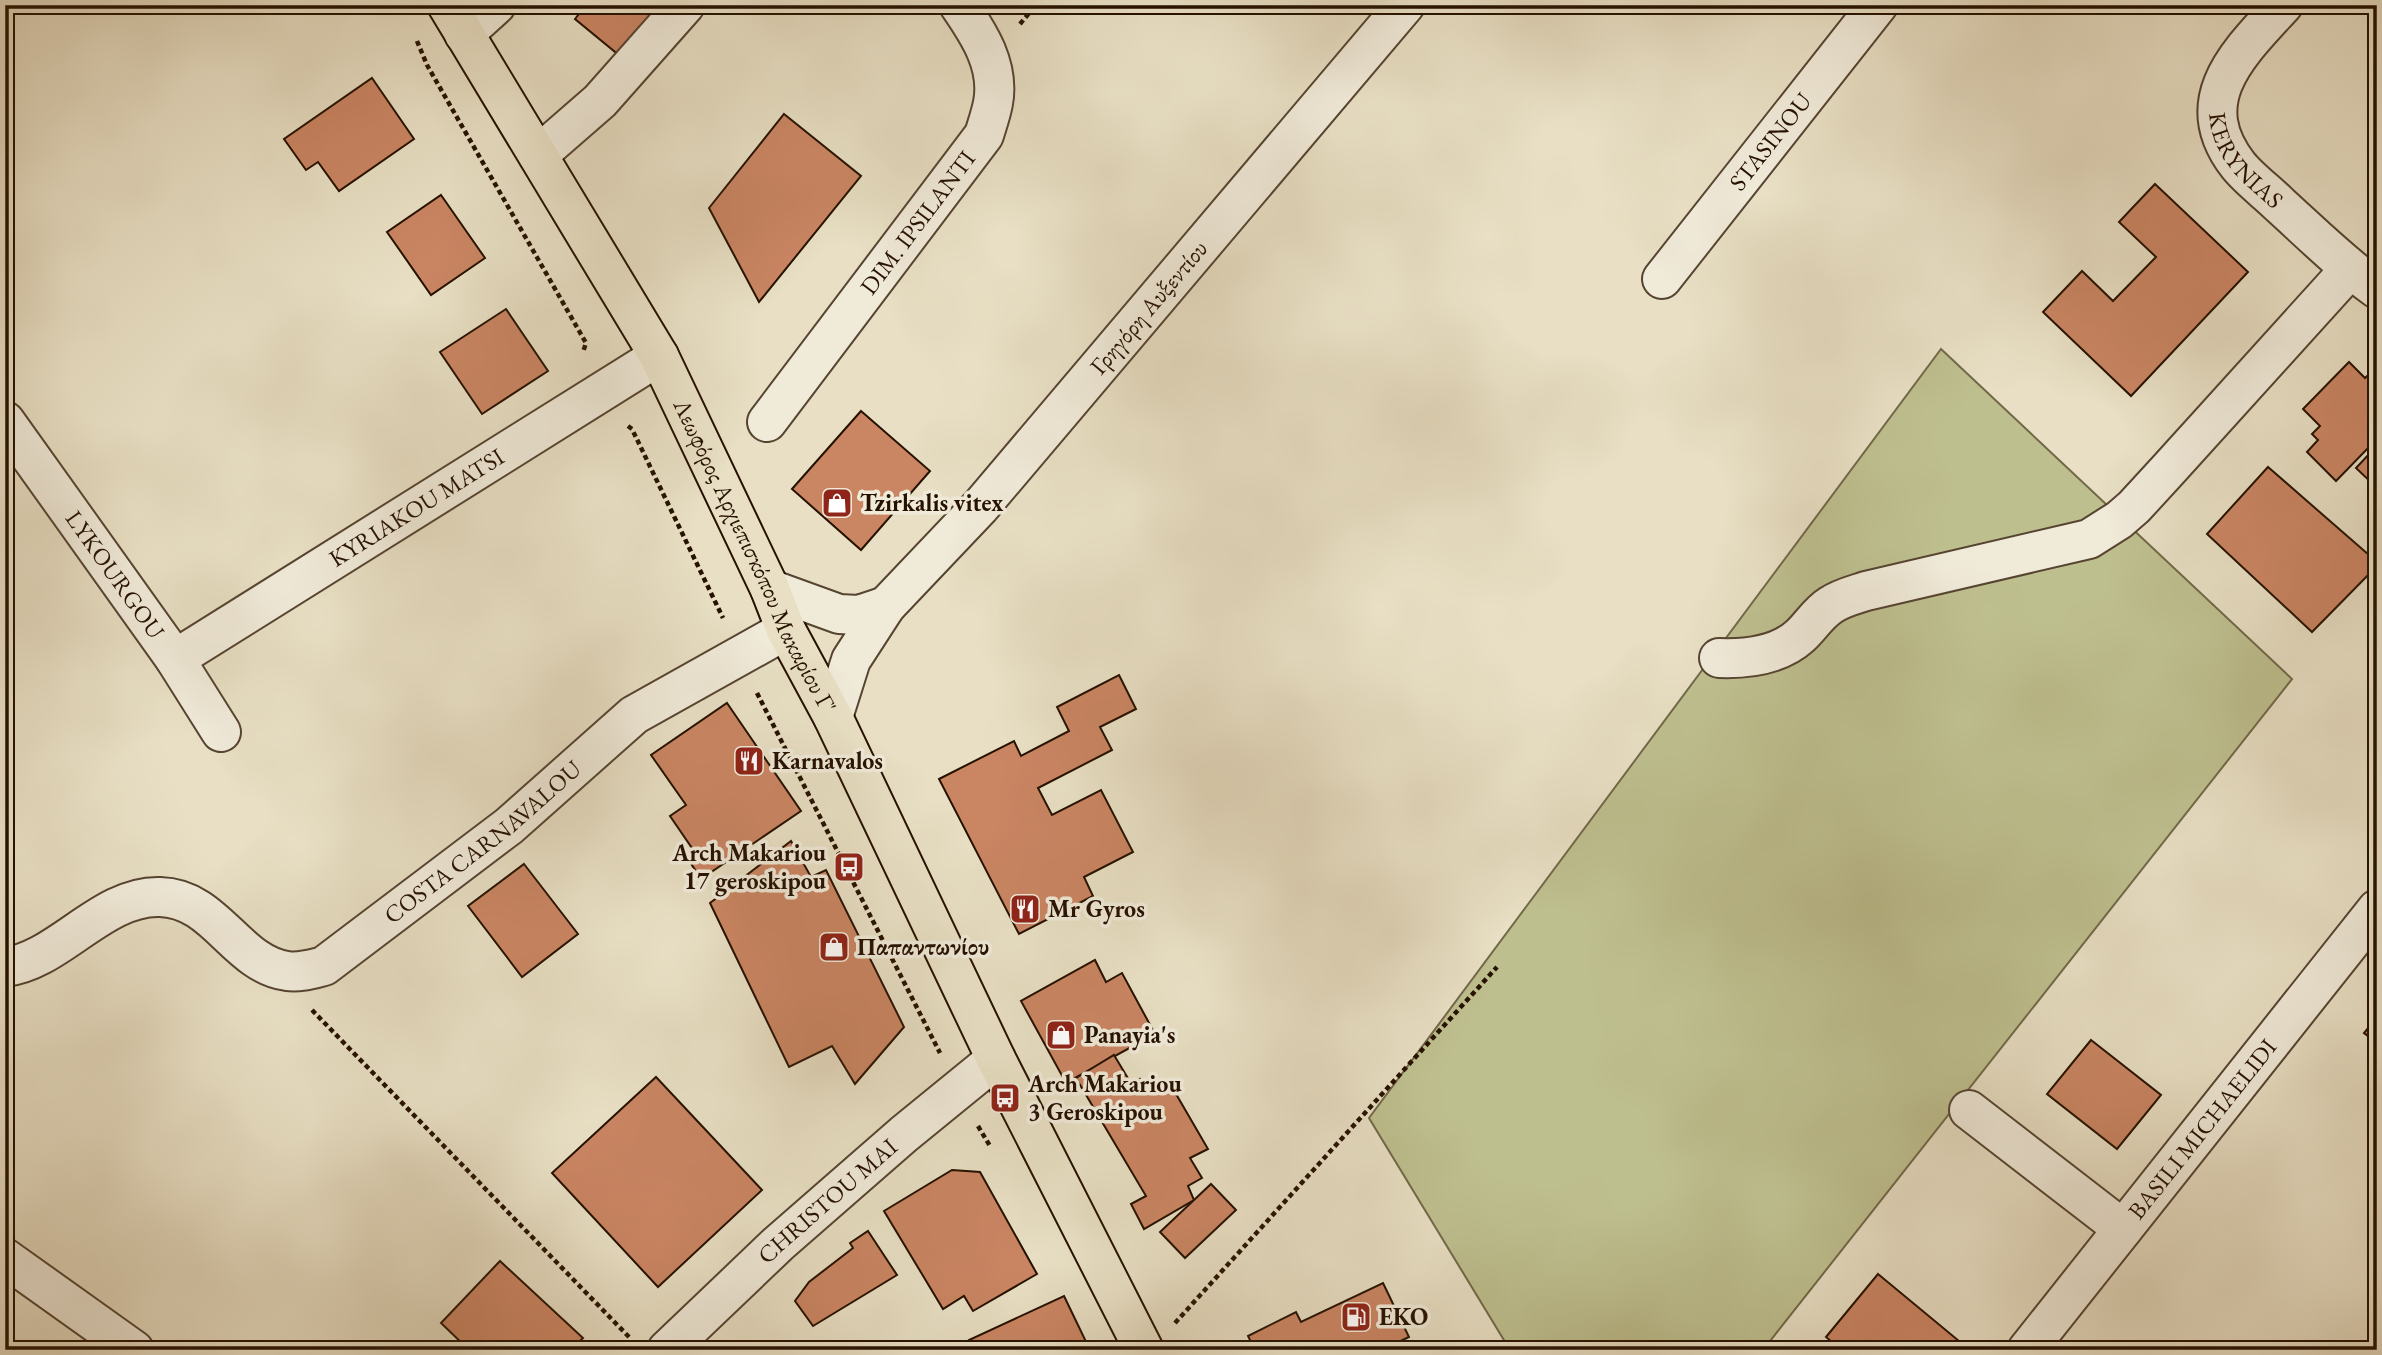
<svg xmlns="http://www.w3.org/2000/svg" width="2382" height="1355" font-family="'EB Garamond',serif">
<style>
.green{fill:#bebf8f;stroke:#726848;stroke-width:2}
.building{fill:#ca8563;stroke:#251100;stroke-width:2}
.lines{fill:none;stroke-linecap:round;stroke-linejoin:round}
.minor-casing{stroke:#564431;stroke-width:42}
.major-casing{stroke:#251100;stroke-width:42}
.path{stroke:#251100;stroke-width:4.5;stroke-dasharray:5 3.5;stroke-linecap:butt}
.minor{stroke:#f0ead9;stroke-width:38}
.major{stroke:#e8dfc4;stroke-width:38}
.labels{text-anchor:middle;stroke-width:7;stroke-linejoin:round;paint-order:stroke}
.street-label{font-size:24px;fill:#251100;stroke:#f0ead9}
.poi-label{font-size:24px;font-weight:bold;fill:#251100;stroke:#f0ead9;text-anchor:start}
</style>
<rect width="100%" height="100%" fill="#e8dfc4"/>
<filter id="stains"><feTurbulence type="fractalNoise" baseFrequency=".00286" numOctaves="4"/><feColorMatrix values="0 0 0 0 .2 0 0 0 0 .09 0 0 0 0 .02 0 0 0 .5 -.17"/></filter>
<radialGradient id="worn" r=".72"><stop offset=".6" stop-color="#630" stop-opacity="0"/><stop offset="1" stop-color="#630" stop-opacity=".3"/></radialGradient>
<!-- green -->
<path class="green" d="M1941,349l351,330 -529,671h-253l-141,-232z"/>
<!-- building -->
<g class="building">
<path d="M586,5h77l-43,51 -45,-37z"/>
<path d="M372,78l42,61 -75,52 -21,-29 -12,8 -22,-31z"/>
<path d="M784,114l77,62 -102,126 -50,-94z"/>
<path d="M2155,184l93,88 -117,124 -88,-84 39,-41 31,30 43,-44 -37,-35z"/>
<path d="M441,195l44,63 -54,37 -44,-63z"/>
<path d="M506,309l42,62 -66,43 -42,-62z"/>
<path d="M2349,362l16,16 12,-11v121l-21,-20 17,-18 -3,-4 -34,35 -29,-29 11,-12 -6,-6 8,-8 -17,-17z"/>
<path d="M861,411l69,60 -69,79 -69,-61z"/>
<path d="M2268,467l109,95v4l-65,66 -105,-98z"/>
<path d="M1119,675l17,34 -36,18 12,23 -74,38 14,27 49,-25 32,62 -49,25 9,19 -74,38 -80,-155 75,-38 7,15 48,-25 -12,-24z"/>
<path d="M727,703l74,108 -100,68 -13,-20 8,-5 -26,-38 16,-11 -35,-50z"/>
<path d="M791,841l20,36 15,-7 78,157 -49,57 -23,-38 -43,21 -79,-164z"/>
<path d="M524,864l54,70 -56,43 -54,-71z"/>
<path d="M1095,960l11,22 16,-9 33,61 -89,49 -45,-82z"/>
<path d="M2377,1017v26l-13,-10z"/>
<path d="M2091,1040l70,55 -44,54 -70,-55z"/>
<path d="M1114,1055l18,30 8,-6 9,15 20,-12 39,67 -18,9 12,20 -14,8 6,14 -50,29 -13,-25 15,-8 -70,-118z"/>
<path d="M656,1077l106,113 -104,97 -106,-114z"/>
<path d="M952,1170l28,2 57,102 -64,37 -9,-15 -21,13 -59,-98z"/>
<path d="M1211,1184l25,26 -51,48 -25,-26z"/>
<path d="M868,1231l29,44 -84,51 -18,-25 14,-19 44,-34 -3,-5z"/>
<path d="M500,1261l83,77 -12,12h-102l-28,-27z"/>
<path d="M1878,1274l81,67 -8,9h-110l-15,-13z"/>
<path d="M1383,1283l26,54 -27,13h-127l-7,-14 48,-24 5,10z"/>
<path d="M1064,1296l26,54h-117l-4,-10z"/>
</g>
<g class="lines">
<!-- minor casing -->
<g class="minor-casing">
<g id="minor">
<path id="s1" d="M2283,5c-44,48 -95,95 -45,160 11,14 29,27 42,40 32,29 62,59 97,84"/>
<path d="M464,34l32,-29"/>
<path d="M538,155l62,-54 85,-96"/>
<path id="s2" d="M1662,279l216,-274"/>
<path id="s3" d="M5,421l170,238 46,73"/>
<path id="s4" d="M767,422l217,-287c3,-10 7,-21 9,-32 7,-37 -14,-69 -34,-98"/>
<path d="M770,589l69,25 20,1 27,-9"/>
<path d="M1719,658c28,1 59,-2 81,-22 11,-10 18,-23 31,-31 10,-7 23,-10 35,-14l223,-52 30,-19 15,-13 34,-37 182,-201"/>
<path id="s5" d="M175,659l484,-303"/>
<path id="s6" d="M833,717l18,-57 35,-54 94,-99 425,-502"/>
<path id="s7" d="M5,967c54,-6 97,-72 155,-70 56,1 76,67 127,74 12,2 25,-2 37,-5l185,-140 125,-111 152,-85"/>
<path d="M1969,1110l154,119"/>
<path d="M5,1258l129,92"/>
<path id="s8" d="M667,1350l111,-106 126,-110 92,-75"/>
<path id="s9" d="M2027,1350l350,-441"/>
</g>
</g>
<!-- major casing -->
<g class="major-casing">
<g id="major">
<path id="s10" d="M447,5l212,351 111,233 16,41 47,87 163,342 148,291"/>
</g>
</g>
<!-- path -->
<g class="path">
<path d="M1020,24l16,-19"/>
<path d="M417,41l10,24 159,278 -3,9"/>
<path d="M628,426l4,3 91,189"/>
<path d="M757,693l183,360"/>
<path d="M312,1010l318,328"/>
<path d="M978,1126l12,20"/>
<path d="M1175,1323l322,-356"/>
</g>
<!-- minor -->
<use href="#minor" class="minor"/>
<!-- major -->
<use href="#major" class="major"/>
</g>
<!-- icons -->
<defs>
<g id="shop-square" transform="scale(1.575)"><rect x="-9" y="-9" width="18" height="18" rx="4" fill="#8f2418" stroke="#f0ead9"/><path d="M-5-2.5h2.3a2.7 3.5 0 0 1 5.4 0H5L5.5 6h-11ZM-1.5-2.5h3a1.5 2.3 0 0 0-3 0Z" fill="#fff"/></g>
<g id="restaurant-square" transform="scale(1.575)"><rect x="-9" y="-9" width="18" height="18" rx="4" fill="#8f2418" stroke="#f0ead9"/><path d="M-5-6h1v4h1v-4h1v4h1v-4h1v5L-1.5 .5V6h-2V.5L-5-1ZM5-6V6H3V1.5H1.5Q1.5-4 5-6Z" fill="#fff"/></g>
<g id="bus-square" transform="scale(1.575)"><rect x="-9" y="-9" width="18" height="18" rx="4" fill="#8f2418" stroke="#f0ead9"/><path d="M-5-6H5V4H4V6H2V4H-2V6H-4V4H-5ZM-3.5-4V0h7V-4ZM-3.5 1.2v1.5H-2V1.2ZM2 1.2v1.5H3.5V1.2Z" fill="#fff"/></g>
<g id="fuel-square" transform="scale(1.575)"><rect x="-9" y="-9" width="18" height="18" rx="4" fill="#8f2418" stroke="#f0ead9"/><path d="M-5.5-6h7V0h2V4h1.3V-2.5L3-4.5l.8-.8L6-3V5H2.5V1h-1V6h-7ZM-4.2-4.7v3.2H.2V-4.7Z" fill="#fff"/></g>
</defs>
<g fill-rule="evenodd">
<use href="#shop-square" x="837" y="503"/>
<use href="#restaurant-square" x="749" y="761"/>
<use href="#bus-square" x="849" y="867"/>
<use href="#restaurant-square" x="1025" y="909"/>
<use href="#shop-square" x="834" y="947"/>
<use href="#shop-square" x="1061" y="1035"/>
<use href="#bus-square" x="1005" y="1098"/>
<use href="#fuel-square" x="1356" y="1317"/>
</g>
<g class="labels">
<!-- street labels -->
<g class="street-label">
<text dy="8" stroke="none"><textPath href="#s2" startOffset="175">STASINOU</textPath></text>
<text dy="8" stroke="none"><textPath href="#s1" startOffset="186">KERYNIAS</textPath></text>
<text dy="8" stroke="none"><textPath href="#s4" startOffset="250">DIM. IPSILANTI</textPath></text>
<text dy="8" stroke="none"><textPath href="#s6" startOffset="522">Γρηγόρη Αυξεντίου</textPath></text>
<text dy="8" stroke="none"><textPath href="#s5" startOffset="285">KYRIAKOU MATSI</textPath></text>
<text dy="8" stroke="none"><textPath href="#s10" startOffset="632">Λεωφόρος Αρχιεπισκόπου Μακαρίου Γ'</textPath></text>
<text dy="8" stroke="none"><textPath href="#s3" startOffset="189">LYKOURGOU</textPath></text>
<text dy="8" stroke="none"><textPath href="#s7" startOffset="562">COSTA CARNAVALOU</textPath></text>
<text dy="8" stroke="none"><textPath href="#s9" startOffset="282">BASILI MICHAELIDI</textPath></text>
<text dy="8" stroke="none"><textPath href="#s8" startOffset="219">CHRISTOU MAI</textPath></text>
</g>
<!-- poi labels -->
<g class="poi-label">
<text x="860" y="511">Tzirkalis vitex</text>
<text x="772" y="769">Karnavalos</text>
<text x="826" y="861" text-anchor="end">Arch Makariou<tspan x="826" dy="28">17 geroskipou</tspan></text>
<text x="1048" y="917">Mr Gyros</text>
<text x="857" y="955">Παπαντωνίου</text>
<text x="1084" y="1043">Panayia's</text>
<text x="1028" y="1092">Arch Makariou<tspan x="1028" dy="28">3 Geroskipou</tspan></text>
<text x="1379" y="1325">EKO</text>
</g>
</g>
<!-- margin -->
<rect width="2382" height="1355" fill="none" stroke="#e8dfc4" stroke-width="28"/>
<rect x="7" y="7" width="2368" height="1341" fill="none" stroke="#251100" stroke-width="3.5"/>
<rect x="14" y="14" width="2354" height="1327" fill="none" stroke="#251100" stroke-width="2"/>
<rect width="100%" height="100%" filter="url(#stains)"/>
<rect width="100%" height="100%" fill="url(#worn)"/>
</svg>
